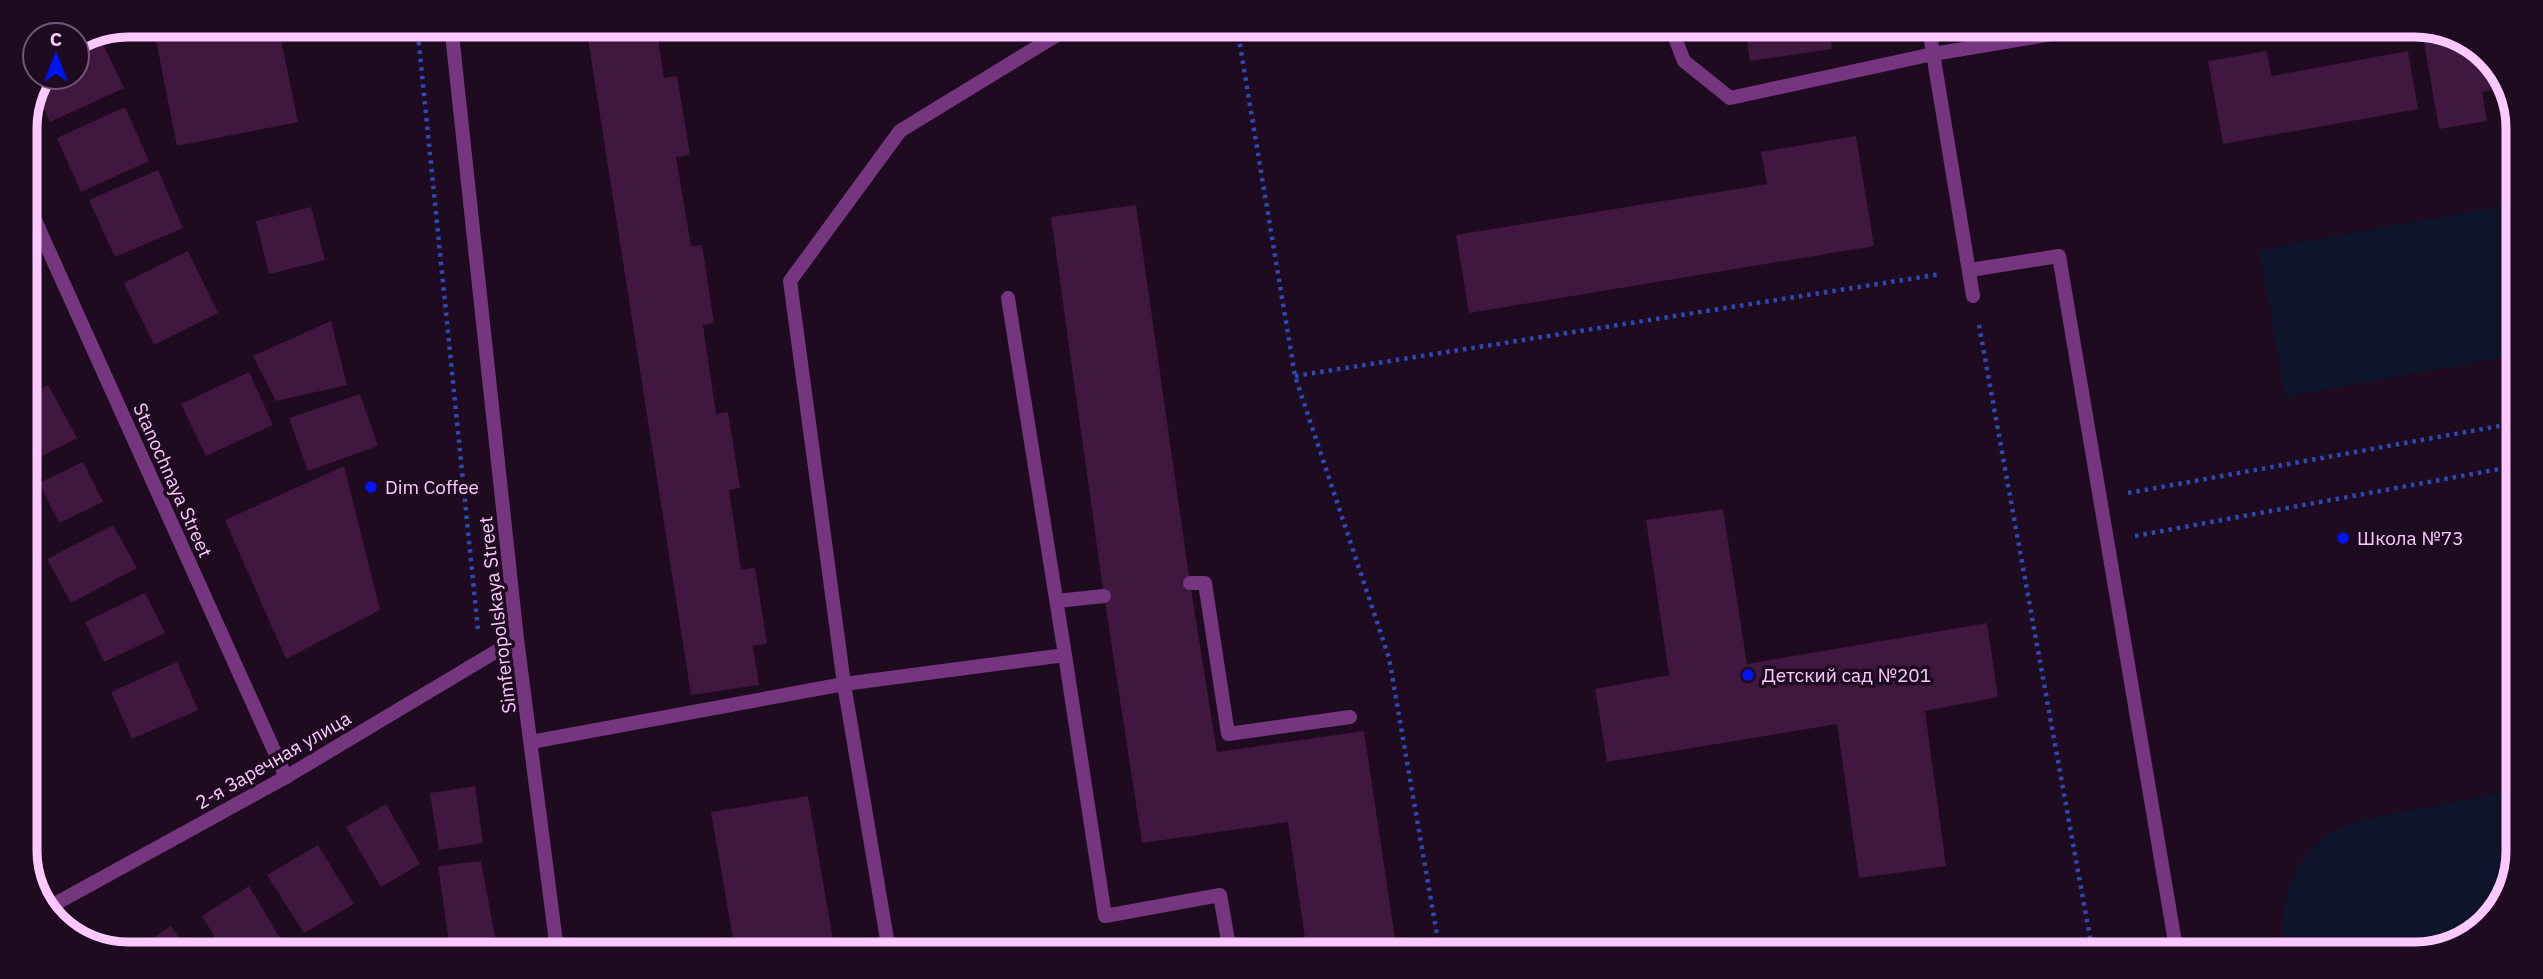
<svg xmlns="http://www.w3.org/2000/svg" width="2543" height="979" font-family="'IBM Plex Sans',sans-serif">
<style>
.green{fill:#0e1429}
.building{fill:#40173f}
.lines{fill:none;stroke-linecap:round;stroke-linejoin:round}
.path{stroke:#294bb3;stroke-width:4.5;stroke-dasharray:3.5 5;stroke-linecap:butt}
.lane{stroke:#75357f;stroke-width:14}
.street{stroke:#75357f;stroke-width:14}
.poi-dot{fill:#0014f4;stroke:#1e0b1f;stroke-width:2.5}
.labels{text-anchor:middle;stroke-width:7;stroke-linejoin:round;paint-order:stroke}
.street-label{font-size:19px;fill:#fbc9ff;stroke:#1e0b1f}
.poi-label{font-size:19px;fill:#fbc9ff;stroke:#1e0b1f;text-anchor:start}
.rim{fill:none;stroke:#fbc9ff;stroke-width:9}
</style>
<rect width="100%" height="100%" fill="#1e0b1f"/>
<!-- green -->
<g class="green">
<path d="M2518,203l-1,152 -232,42 -26,-147z"/>
<path d="M2514,790l-1,95 -40,52 -57,17h-131c-10,-47 7,-100 51,-124 23,-11 48,-15 73,-19 35,-7 70,-14 105,-21z"/>
</g>
<!-- building -->
<g class="building">
<path d="M153,25h125l20,97 -121,24z"/>
<path d="M586,26h70l8,52 13,-2 13,79 -14,2 15,89 11,-1 12,78 -11,2 13,89 12,-2 12,76 -11,2 12,80 14,-2 12,75 -14,3 6,39 -68,10z"/>
<path d="M1745,28l84,1 3,20 -82,12z"/>
<path d="M2422,30h27l48,35 9,23 -24,4 5,29 -48,8z"/>
<path d="M99,36l25,52 -74,34 -13,-28 8,-17h32v-32z"/>
<path d="M2267,51l4,25 137,-25 10,58 -195,35 -15,-83z"/>
<path d="M125,107l24,54 -68,31 -24,-54z"/>
<path d="M1856,136l18,110 -405,67 -13,-78 311,-51 -6,-32z"/>
<path d="M158,170l25,58 -68,29 -26,-57z"/>
<path d="M1136,205l54,378 27,169 147,-21 33,221h-90l-19,-130 -146,21 -38,-247 -53,-379z"/>
<path d="M311,207l14,53 -56,14 -13,-53z"/>
<path d="M188,251l30,62 -64,32 -30,-62z"/>
<path d="M331,321l16,64 -71,16 -23,-45z"/>
<path d="M25,337l15,29 -15,8z"/>
<path d="M249,372l24,53 -67,31 -25,-52z"/>
<path d="M48,385l29,53 -52,27v-68z"/>
<path d="M360,394l18,52 -70,25 -19,-53z"/>
<path d="M83,462l20,40 -44,21 -20,-40z"/>
<path d="M344,466l36,144 -94,49 -61,-139z"/>
<path d="M1723,509l24,155 240,-41 11,74 -73,14 21,155 -87,12 -22,-154 -230,38 -12,-73 74,-14 -23,-155z"/>
<path d="M113,525l24,43 -66,35 -24,-44z"/>
<path d="M145,593l20,40 -61,29 -19,-40z"/>
<path d="M177,662l21,48 -66,29 -21,-47z"/>
<path d="M475,786l8,57 -44,7 -9,-57z"/>
<path d="M808,796l27,155 -100,-1 -24,-138z"/>
<path d="M386,804l34,60 -39,23 -35,-60z"/>
<path d="M318,845l36,59 -50,29 -37,-58z"/>
<path d="M481,861l14,76 -46,4 -11,-75z"/>
<path d="M249,886l34,57 -11,6h-50l-20,-33z"/>
<path d="M171,926l16,23h-51z"/>
</g>
<g class="lines">
<!-- path -->
<g class="path">
<path d="M417,25l61,605"/>
<path d="M1237,27l58,349 94,282 51,294"/>
<path d="M1979,325l114,629"/>
<path d="M1295,376l646,-102"/>
<path d="M2128,493l388,-70"/>
<path d="M2135,536l381,-70"/>
</g>
<!-- lane -->
<g class="lane">
<path d="M1671,28l13,33 46,37 203,-44 150,-25"/>
<path d="M1929,29l44,267"/>
<path d="M1970,270l89,-14 118,698"/>
<path d="M1008,298l57,357"/>
<path d="M1190,583h15l23,151 122,-17"/>
<path d="M1057,601l47,-5"/>
<path d="M531,742l313,-58 221,-29 40,261 115,-21 10,57"/>
<path d="M889,951l-45,-267 -54,-403 110,-150 170,-104"/>
</g>
<!-- street -->
<g class="street">
<path d="M451,25l66,614 40,311"/>
<path d="M25,198l261,579"/>
<path d="M44,910l242,-133 231,-138"/>
</g>
</g>
<!-- markers -->
<g class="poi-dot">
<circle cx="371" cy="487" r="7"/>
<circle cx="2343" cy="538" r="7"/>
<circle cx="1748" cy="675" r="7"/>
</g>
<g class="labels">
<!-- street labels -->
<g class="street-label">
<text transform="translate(173 480) rotate(66)" y="7">Stanochnaya Street</text>
<text transform="translate(497 615) rotate(-97)" y="7">Simferopolskaya Street</text>
<text transform="translate(273 760) rotate(-30)" y="7">2-я Заречная улица</text>
</g>
<!-- poi labels -->
<g class="poi-label">
<text x="385" y="494">Dim Coffee</text>
<text x="2357" y="545">Школа №73</text>
<text x="1762" y="682">Детский сад №201</text>
</g>
</g>
<!-- crop -->
<path d="M0 0H2543V979H0ZM128 37H2415A91 91 0 0 1 2506 128V851A91 91 0 0 1 2415 942H128A91 91 0 0 1 37 851V128A91 91 0 0 1 128 37Z" fill="#1e0b1f" fill-rule="evenodd"/>
<path class="rim" d="M128 37H2415A91 91 0 0 1 2506 128V851A91 91 0 0 1 2415 942H128A91 91 0 0 1 37 851V128A91 91 0 0 1 128 37Z"/>
<!-- north arrow -->
<g transform="translate(56 56)"><circle r="33" fill="#1e0b1f" stroke="#765779" stroke-width="2"/>
<path d="M0-5L12 26L0 18L-12 26Z" fill="#0014f4"/>
<text y="-10" font-size="19" font-weight="bold" text-anchor="middle" fill="#fbc9ff">С</text>
</g>
</svg>
